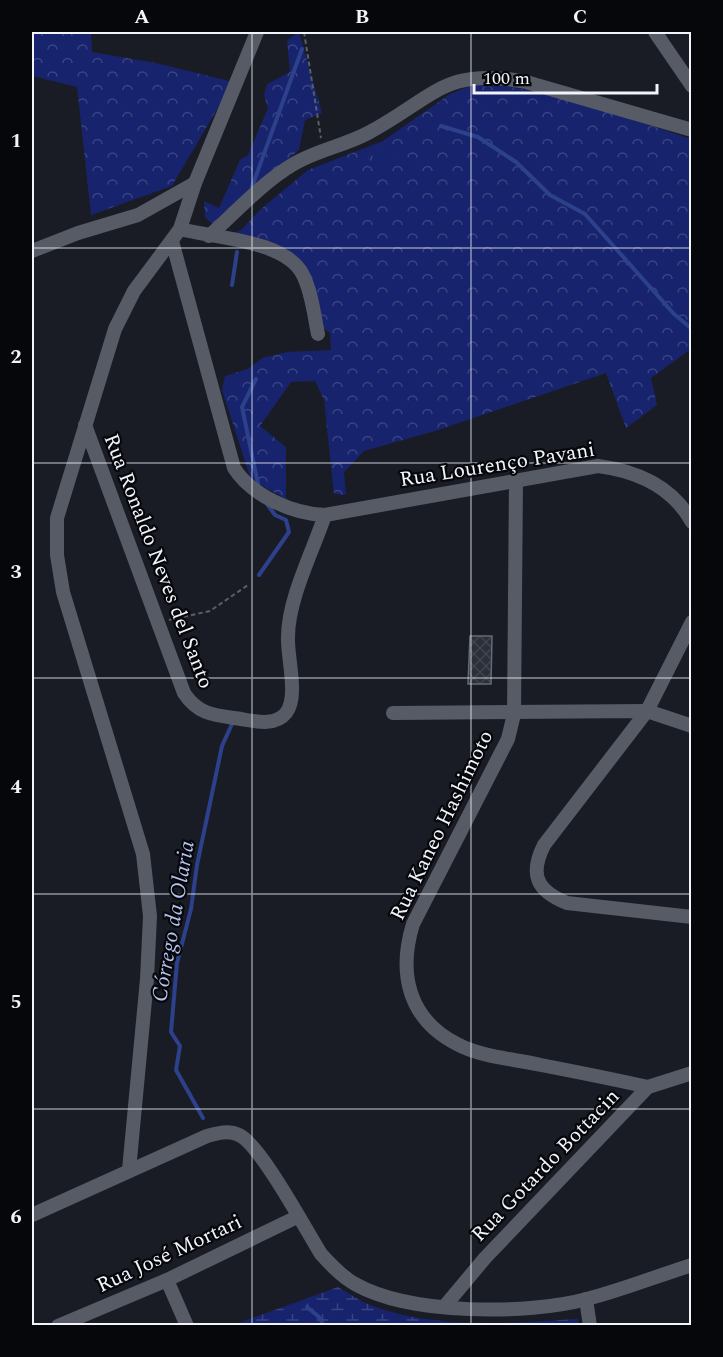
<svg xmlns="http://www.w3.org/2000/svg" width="723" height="1357" font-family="Spectral,serif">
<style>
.forest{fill:url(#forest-crowns)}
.wetland{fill:url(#wetland-marsh)}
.park{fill:url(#park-tufts)}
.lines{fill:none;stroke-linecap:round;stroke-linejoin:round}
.stream{stroke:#2d408c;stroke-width:4}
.building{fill:url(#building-cross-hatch);stroke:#666a75;stroke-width:1.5}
.path{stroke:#5b5e66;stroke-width:2;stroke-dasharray:4.5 3;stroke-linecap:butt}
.minor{stroke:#575b66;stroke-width:14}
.grid{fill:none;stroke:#f1f4fa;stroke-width:1.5;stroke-opacity:0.55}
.labels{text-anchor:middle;stroke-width:4.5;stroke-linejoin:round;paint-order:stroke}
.street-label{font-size:21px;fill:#f1f4fa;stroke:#06070a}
.water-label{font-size:22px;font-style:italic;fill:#b4c3ef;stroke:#06070a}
.neatline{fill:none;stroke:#f1f4fa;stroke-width:2}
.grid-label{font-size:20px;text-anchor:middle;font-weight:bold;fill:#f1f4fa}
</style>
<defs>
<pattern id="forest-crowns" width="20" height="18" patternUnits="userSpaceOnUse" patternTransform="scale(1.5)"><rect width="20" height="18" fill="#17236c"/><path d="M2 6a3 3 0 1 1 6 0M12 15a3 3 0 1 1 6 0" fill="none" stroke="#394482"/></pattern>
<pattern id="wetland-marsh" width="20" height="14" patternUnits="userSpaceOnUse" patternTransform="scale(1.5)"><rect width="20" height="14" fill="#17236c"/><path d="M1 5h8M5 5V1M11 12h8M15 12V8" fill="none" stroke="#394482"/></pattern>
<pattern id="park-tufts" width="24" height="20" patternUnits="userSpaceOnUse" patternTransform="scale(1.5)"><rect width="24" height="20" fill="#17236c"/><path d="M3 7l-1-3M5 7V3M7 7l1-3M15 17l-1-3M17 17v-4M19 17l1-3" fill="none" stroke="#394482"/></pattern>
<pattern id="building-cross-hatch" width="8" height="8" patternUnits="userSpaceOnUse" patternTransform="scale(1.5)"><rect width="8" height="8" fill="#2b2f39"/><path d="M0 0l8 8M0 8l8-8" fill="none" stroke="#40444d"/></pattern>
</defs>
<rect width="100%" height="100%" fill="#191c25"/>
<!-- forest -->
<g class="forest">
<path d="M32,32h59l1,20 64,11 77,19 -61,104 -81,29 -14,-128 -45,-11z"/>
<path d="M299,32l23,81 -17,7 -6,30 -87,74 -7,-7 -1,-16 15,7 21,-48 8,-5 20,-47 -4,-13 3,-11 23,-12 -3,-32z"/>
<path d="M482,82l77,13 132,44v210l-40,29 6,27 -31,23 -20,-55 -171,58 -71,20 -20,21 2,23 -12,-1 -10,-94 -9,-19 -24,1 -31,44 26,21v52l-35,-19 -29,-90 3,-14 23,-7 14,-11 25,-6 44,-2 -1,-17 -11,-8 -13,-56 -80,-33 15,-6 20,-21 47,-39 75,-29 67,-47z"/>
</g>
<!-- wetland -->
<path class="wetland" d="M338,1287c10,6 21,13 32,18 65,25 140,18 208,14l1,6h-346z"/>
<!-- park -->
<path class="park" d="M380,145c12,2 17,3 19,16l-5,5 -20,3 -6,-7 1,-10z"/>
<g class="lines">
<!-- stream -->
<g class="stream">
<path d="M441,126l37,11 38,25 34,33 35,19 89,100 18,15"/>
<path d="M252,187l50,-138"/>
<path d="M232,285l5,-33"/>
<path d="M256,379l-14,28 16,77"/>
<path d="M259,575l30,-43 -3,-12 -11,-5 -8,-11"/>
<path d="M203,1118l-27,-48 4,-24 -9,-14 6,-69 14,-54 6,-44 25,-119 10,-22"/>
<path d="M307,1307l12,10 5,9"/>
</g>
</g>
<!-- building -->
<path class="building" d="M470,636h22l-1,48h-23z"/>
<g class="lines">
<!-- path -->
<g class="path">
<path d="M304,32l17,106"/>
<path d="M169,620l41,-9 38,-26"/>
</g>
<!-- minor -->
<g class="minor">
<path d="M655,32l37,54"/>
<path d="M180,229c34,9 106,11 123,46 9,18 11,40 15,59"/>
<path d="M209,236c26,-23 53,-53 83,-71 24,-15 52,-19 76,-32 66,-35 76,-67 158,-51l166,48"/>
<path d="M172,241l62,227c18,28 59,46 91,47l273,-49c39,5 74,20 94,56"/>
<path d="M32,251l46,-18 60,-18 57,-32"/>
<path d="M85,425l99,268c13,20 28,22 50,25 17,2 40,10 52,-5 13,-16 1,-56 2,-76 0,-38 25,-86 37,-122"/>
<path d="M516,480l-2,234 -6,25 -95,185c-15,49 -5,95 44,120 24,13 57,15 84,21 36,7 72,14 107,22"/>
<path d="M692,622l-45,89 -103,134c-15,30 -7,46 23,58l125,14"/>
<path d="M393,713l254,-2 45,15"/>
<path d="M129,1170l18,-191 3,-63 -7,-62 -80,-262 -6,-37v-37l58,-189 19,-38 46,-62 15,-46 62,-151"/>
<path d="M32,1215l175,-79c11,-3 22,-6 32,-1 21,9 67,95 82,119 10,11 21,23 34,30 55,31 172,31 232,15 35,-9 70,-23 105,-34"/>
<path d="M167,1280l20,46"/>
<path d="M586,1299l4,27"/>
<path d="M444,1307l41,-49 163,-171 44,-14"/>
<path d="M58,1326l109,-46 130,-63"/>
</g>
</g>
<!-- grid -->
<path class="grid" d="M252,32v1294M471,32v1294M32,248h660M32,463h660M32,678h660M32,894h660M32,1109h660"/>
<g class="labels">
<!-- street labels -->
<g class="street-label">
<text transform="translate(497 464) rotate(-9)" y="7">Rua Lourenço Pavani</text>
<text transform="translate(159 561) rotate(69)" y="7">Rua Ronaldo Neves del Santo</text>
<text transform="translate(441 825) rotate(-64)" y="7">Rua Kaneo Hashimoto</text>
<text transform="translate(545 1165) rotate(-46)" y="7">Rua Gotardo Bottacin</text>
<text transform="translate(169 1253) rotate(-25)" y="7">Rua José Mortari</text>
</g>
<!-- water labels -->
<g class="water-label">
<text transform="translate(172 921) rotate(-80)" y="8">Córrego da Olaria</text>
</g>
</g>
<!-- border -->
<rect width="723" height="1357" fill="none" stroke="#06070a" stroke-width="66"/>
<!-- scale -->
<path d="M474 84v9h183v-9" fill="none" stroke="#f1f4fa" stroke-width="3"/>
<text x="483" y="84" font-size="18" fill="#f1f4fa" stroke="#06070a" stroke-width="4.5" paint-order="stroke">100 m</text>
<rect x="33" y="33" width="657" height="1291" class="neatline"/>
<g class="grid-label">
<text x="142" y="23">A</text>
<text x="362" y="23">B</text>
<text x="580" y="23">C</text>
<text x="16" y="147">1</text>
<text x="16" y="363">2</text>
<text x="16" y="578">3</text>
<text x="16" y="793">4</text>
<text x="16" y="1008">5</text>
<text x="16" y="1223">6</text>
</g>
</svg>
